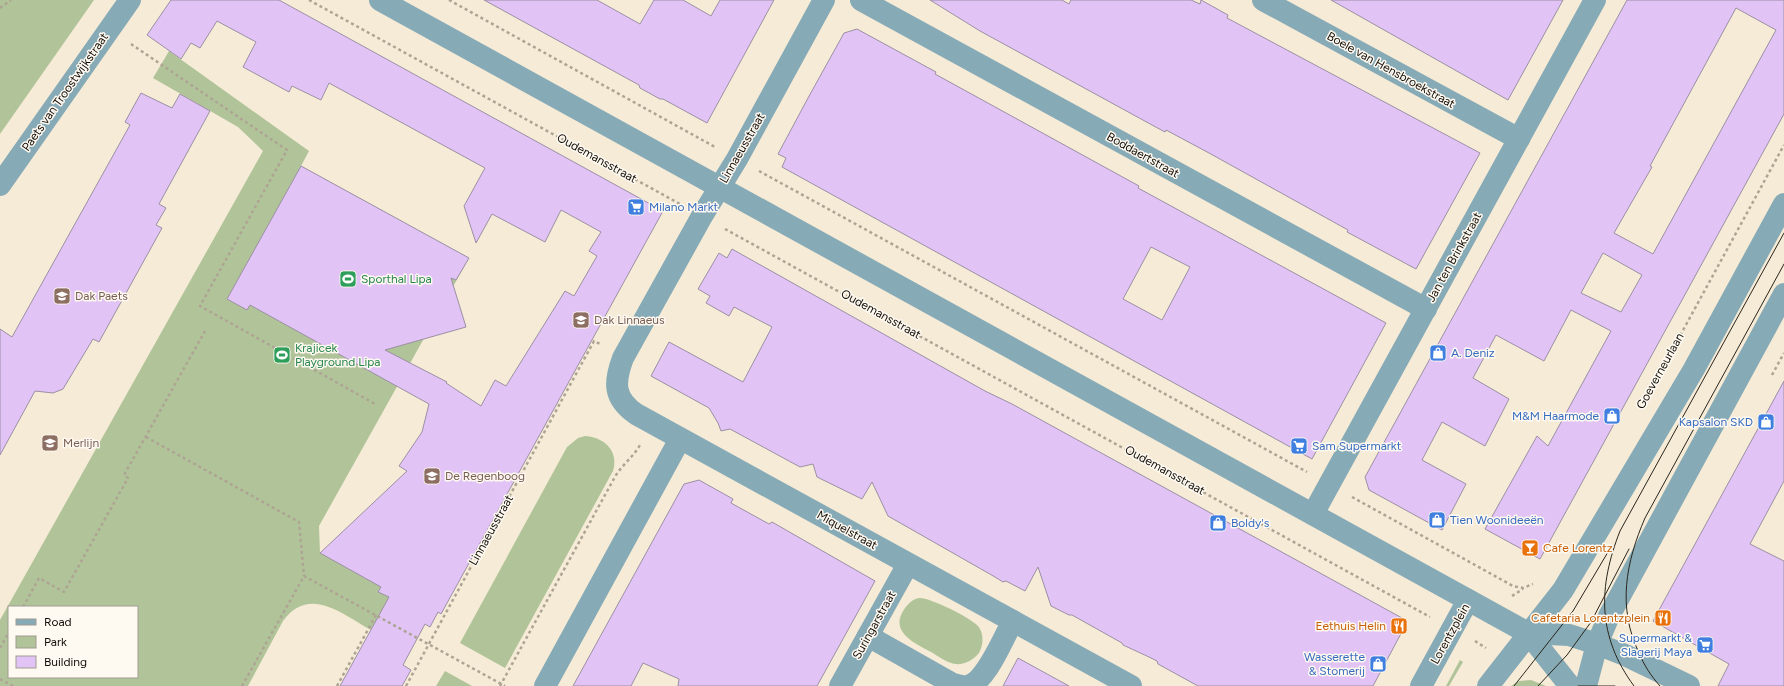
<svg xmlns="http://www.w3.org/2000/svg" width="1784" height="686" font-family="Figtree,sans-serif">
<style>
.green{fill:#b1c499;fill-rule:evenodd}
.building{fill:#e1c3f6;stroke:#9b90a3;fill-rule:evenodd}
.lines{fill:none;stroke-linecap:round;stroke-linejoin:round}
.path{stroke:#ada494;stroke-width:2.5;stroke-dasharray:3 3;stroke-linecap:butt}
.minor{stroke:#86aab6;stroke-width:22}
.tertiary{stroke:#86aab6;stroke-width:22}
.tram{stroke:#2a261d;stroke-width:1}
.labels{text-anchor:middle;stroke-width:3;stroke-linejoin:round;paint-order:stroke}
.street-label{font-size:12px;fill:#120e07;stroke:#fef9f1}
.shop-label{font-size:12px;fill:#366cbe;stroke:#fef9f1;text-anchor:start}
.leisure-label{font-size:12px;fill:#27864d;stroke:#fef9f1;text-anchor:start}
.education-label{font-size:12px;fill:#785e54;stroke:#fef9f1;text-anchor:start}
.food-label{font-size:12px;fill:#c56008;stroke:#fef9f1;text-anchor:end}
</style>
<rect width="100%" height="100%" fill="#f6ebd7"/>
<!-- green -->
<g class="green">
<path d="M0,0h94l-94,134z"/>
<path d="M169,51l140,100 -8,15 168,92 -150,268 1,27 61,33 -2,5 12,6 -20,33c-29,-16 -62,-45 -88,-9l-35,65h-248v-66l263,-469 -25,-24 -85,-49zM9,607h128v70h-128z"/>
<path d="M585,436c19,1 34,15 28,35l-108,197 -45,-25 107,-196 11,-9z"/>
<path d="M919,598c10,-1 50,19 58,27 7,7 7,19 2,28 -6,7 -14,12 -24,11 -8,-1 -17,-8 -24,-12 -17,-9 -43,-21 -26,-44 4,-5 8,-9 14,-10z"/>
<path d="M1460,660l3,2 -14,24h-3z"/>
<path d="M445,671l27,15h-36z"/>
<path d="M1531,680l15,6h-35l8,-5z"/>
</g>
<!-- building -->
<g class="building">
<path d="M171,0h108l384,211 -222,403 -3,-2 -8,15 -5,-3 -22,41 8,5 -9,16h-62l49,-89 -11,-5 3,-5 -61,-34 87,-82 -8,-5 23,-34 7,-28 -179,-99 -3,5 -20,-11 74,-133 168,92 -13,22 -5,-2 15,49 -81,23 62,32 -1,1 35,23 14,-26 11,6 59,-95 9,5 23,-40 -8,-5 12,-19 -40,-22 -16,32 -53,-28 -16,29 -12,-37 21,-38 -156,-85 -8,17 -29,-14 -3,6 -46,-25 13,-25 -39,-21 -17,27 -9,-5 -10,16 -34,-24z"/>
<path d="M484,0h113l43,24 14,-24h29l28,16 9,-16h54l-67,123 -44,-24h-3l-20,-11 -1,-3z"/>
<path d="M930,0h132l7,4 2,-4h120l9,4 1,-4 27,15 -1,3 253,135 -64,116 -69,-37 1,-2 -139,-77 -43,-23 -1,2 -13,-7 -172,-94z"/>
<path d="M1331,0h232l-55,100z"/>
<path d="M1627,0h157v114l-244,445 -55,-30 52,-93 11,10 63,-115 -40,-21 -27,51 -48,-26 -23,43 36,21 -24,47 -43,-24 -20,38 44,24 -24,46 -73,-40 -4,-13zM1736,8l40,22 -123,224 -39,-21 38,-66 -2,-1zM1603,253l39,22 -21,37 -40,-19z"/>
<path d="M857,29l79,43 -1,2 204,112 -1,2 248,135 -74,136 -530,-292 4,-9 -8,-4 30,-56 36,-65zM1151,247l39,20 -28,53 -39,-21z"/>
<path d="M141,93l31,15 8,-14 30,17 -51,93 7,4 -10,17 6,3 -63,114 -6,-3 -30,50 -10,4 -18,-2 -35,64v-126l12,8 118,-212 -5,-3z"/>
<path d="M732,249l253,142 27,13 390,214 2,10 -31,58h-175l-40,-22 -1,-3 -8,-4 -26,-12 -1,-2 -50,-28h-3l-18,-9 -13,-39 -13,24 -19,-10 -3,1 -8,-5 -107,-61 -16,-34 -10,17 -45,-22 -4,-13 -13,3 -70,-38 -9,2 -3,-8 -9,-15 -58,-32 18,-34 74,40 29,-55 -38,-20 -5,9 -23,-13 4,-7 -12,-7 21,-36 8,5z"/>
<path d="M1784,381v100l-34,63 34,17v125h-66l11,-22 -76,-43z"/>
<path d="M699,480l34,19 -2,4 38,21 3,-2 103,59 -58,105h-139l1,-7 -36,-16 -12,23h-58l111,-202z"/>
<path d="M1018,658l51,28h-66z"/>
</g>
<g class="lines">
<!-- path -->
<g class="path">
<path d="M309,0l371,204"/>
<path d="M449,0l266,147"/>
<path d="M0,8l11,-8"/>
<path d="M131,44l156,106 -87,156 177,99"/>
<path d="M759,171l548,301"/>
<path d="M725,229l705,388"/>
<path d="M1663,367l121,-222"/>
<path d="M1772,375l12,-22"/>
<path d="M146,437l153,85 5,54"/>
<path d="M1352,497l161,89 10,2 10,-4"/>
<path d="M1512,596l11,-7"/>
<path d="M23,607l16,-29 25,14 64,-114 -4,-3 81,-144"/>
<path d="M1475,641l11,7"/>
<path d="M0,648l9,-16"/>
<path d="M0,679l13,7"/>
<path d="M242,686l62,-110 201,110"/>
<path d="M337,686l39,-71"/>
<path d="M406,686l188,-345 6,3"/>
<path d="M500,686l116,-211c8,-12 18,-19 24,-30"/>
</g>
<!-- minor -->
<g class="minor">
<path d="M380,0l1148,633 42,53"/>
<path d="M824,0l-87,159 -35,57 -79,142c-9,24 -10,40 13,56l495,272"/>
<path d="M861,0l565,309"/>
<path d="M1263,0l256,139"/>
<path d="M0,185l130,-185"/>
<path d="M1313,514l282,-514"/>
<path d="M868,636l85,48 8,2"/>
<path d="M1597,644l28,11 64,31"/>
<path d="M545,686l135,-247"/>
<path d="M840,686l68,-122"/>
<path d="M967,686c19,-3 36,-48 46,-65"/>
<path d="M1421,686l47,-86"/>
</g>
<!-- tertiary -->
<g class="tertiary">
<path d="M1528,633l41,2 28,9"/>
<path d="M1488,686l75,-96 131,-221 90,-165"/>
<path d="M1586,686l11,-42 12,-28 175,-322"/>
</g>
<!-- tram -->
<g class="tram">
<path d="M1514,686l59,-75 35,-59"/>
<path d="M1538,686l29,-31 24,-33 38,-73"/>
<path d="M1578,686h37"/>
<path d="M1634,686c-37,-50 -36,-99 -14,-155l164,-298"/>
<path d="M1660,686c-9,-10 -16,-21 -21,-33 -22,-46 -13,-91 6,-135l139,-254"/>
</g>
</g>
<!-- icons -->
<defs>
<g id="supermarket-square" transform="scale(0.9)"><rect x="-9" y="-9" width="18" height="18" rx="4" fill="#3f7fe0" stroke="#fef9f1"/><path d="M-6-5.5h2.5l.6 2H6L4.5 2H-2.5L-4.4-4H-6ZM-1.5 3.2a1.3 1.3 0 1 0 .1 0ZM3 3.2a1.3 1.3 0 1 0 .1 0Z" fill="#fff"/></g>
<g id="stadium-square" transform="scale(0.9)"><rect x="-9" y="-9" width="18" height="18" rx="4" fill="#2e9e5b" stroke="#fef9f1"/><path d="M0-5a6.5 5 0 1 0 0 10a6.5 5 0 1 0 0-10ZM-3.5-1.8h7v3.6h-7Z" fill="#fff"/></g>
<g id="school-square" transform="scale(0.9)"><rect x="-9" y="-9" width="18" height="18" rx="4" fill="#8d6e63" stroke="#fef9f1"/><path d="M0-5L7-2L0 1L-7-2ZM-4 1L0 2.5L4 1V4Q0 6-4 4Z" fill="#fff"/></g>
<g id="shop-square" transform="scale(0.9)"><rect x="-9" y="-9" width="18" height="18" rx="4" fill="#3f7fe0" stroke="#fef9f1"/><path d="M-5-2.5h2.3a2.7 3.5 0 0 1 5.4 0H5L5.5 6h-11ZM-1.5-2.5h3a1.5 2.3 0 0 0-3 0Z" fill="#fff"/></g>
<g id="bar-square" transform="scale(0.9)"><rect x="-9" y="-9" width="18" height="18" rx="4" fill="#e8710a" stroke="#fef9f1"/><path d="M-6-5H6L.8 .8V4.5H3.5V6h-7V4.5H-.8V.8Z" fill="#fff"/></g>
<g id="restaurant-square" transform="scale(0.9)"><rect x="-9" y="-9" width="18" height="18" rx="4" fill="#e8710a" stroke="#fef9f1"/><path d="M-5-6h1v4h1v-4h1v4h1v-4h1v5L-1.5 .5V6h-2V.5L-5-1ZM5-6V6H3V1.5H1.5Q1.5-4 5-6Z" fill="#fff"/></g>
</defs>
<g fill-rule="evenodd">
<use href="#supermarket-square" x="636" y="207"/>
<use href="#stadium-square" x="348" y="279"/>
<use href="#school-square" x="62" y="296"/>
<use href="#school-square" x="581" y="320"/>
<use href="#shop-square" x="1438" y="353"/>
<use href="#stadium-square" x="282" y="355"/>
<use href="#shop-square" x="1612" y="416"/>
<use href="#shop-square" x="1766" y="422"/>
<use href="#school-square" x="50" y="443"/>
<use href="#supermarket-square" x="1299" y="446"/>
<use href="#school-square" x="432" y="476"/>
<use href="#shop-square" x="1437" y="520"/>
<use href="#shop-square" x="1218" y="523"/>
<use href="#bar-square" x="1530" y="548"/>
<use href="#restaurant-square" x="1663" y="618"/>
<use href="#restaurant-square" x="1399" y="626"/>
<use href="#supermarket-square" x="1705" y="645"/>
<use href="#shop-square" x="1378" y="664"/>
</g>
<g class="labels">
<!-- street labels -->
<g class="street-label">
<text transform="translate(1391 70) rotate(29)" y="4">Boele van Hensbroekstraat</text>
<text transform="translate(65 92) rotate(-55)" y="4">Paets van Troostwijkstraat</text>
<text transform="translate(742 148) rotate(-60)" y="4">Linnaeusstraat</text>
<text transform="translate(1143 155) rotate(29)" y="4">Boddaertstraat</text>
<text transform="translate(597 158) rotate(29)" y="4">Oudemansstraat</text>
<text transform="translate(1454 257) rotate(-61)" y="4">Jan ten Brinkstraat</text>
<text transform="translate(881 314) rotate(29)" y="4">Oudemansstraat</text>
<text transform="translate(1660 371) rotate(-61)" y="4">Goeverneurlaan</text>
<text transform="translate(1165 470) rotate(29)" y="4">Oudemansstraat</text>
<text transform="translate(491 530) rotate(-61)" y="4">Linnaeusstraat</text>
<text transform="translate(847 530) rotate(29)" y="4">Miquelstraat</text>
<text transform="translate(874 625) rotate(-61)" y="4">Suringarstraat</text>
<text transform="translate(1450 634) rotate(-61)" y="4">Lorentzplein</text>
</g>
<!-- shop labels -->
<g class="shop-label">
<text x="649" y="211">Milano Markt</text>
<text x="1451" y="357">A. Deniz</text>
<text x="1599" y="420" text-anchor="end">M&amp;M Haarmode</text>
<text x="1753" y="426" text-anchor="end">Kapsalon SKD</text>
<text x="1312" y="450">Sam Supermarkt</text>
<text x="1450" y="524">Tien Woonideeën</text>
<text x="1231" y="527">Boldy's</text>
<text x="1692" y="642" text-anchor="end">Supermarkt &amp;<tspan x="1692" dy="14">Slagerij Maya</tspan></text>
<text x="1365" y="661" text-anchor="end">Wasserette<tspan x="1365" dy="14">&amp; Stomerij</tspan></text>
</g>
<!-- leisure labels -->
<g class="leisure-label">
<text x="361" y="283">Sporthal Lipa</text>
<text x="295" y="352">Krajicek<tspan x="295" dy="14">Playground Lipa</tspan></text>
</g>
<!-- education labels -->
<g class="education-label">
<text x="75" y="300">Dak Paets</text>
<text x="594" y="324">Dak Linnaeus</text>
<text x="63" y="447">Merlijn</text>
<text x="445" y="480">De Regenboog</text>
</g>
<!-- food labels -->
<g class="food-label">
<text x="1543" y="552" text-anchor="start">Cafe Lorentz</text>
<text x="1650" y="622">Cafetaria Lorentzplein</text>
<text x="1386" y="630">Eethuis Helin</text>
</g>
</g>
<!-- legend -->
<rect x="8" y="606" width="130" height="72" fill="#fef9f1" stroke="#a09b93"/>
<rect x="16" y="619" width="20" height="6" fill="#86aab6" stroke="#a09b93"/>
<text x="44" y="626" font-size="12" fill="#120e07">Road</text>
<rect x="16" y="636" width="20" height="12" fill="#b1c499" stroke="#a09b93"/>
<text x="44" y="646" font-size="12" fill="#120e07">Park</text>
<rect x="16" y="656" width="20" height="12" fill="#e1c3f6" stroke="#a09b93"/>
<text x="44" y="666" font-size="12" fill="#120e07">Building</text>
</svg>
